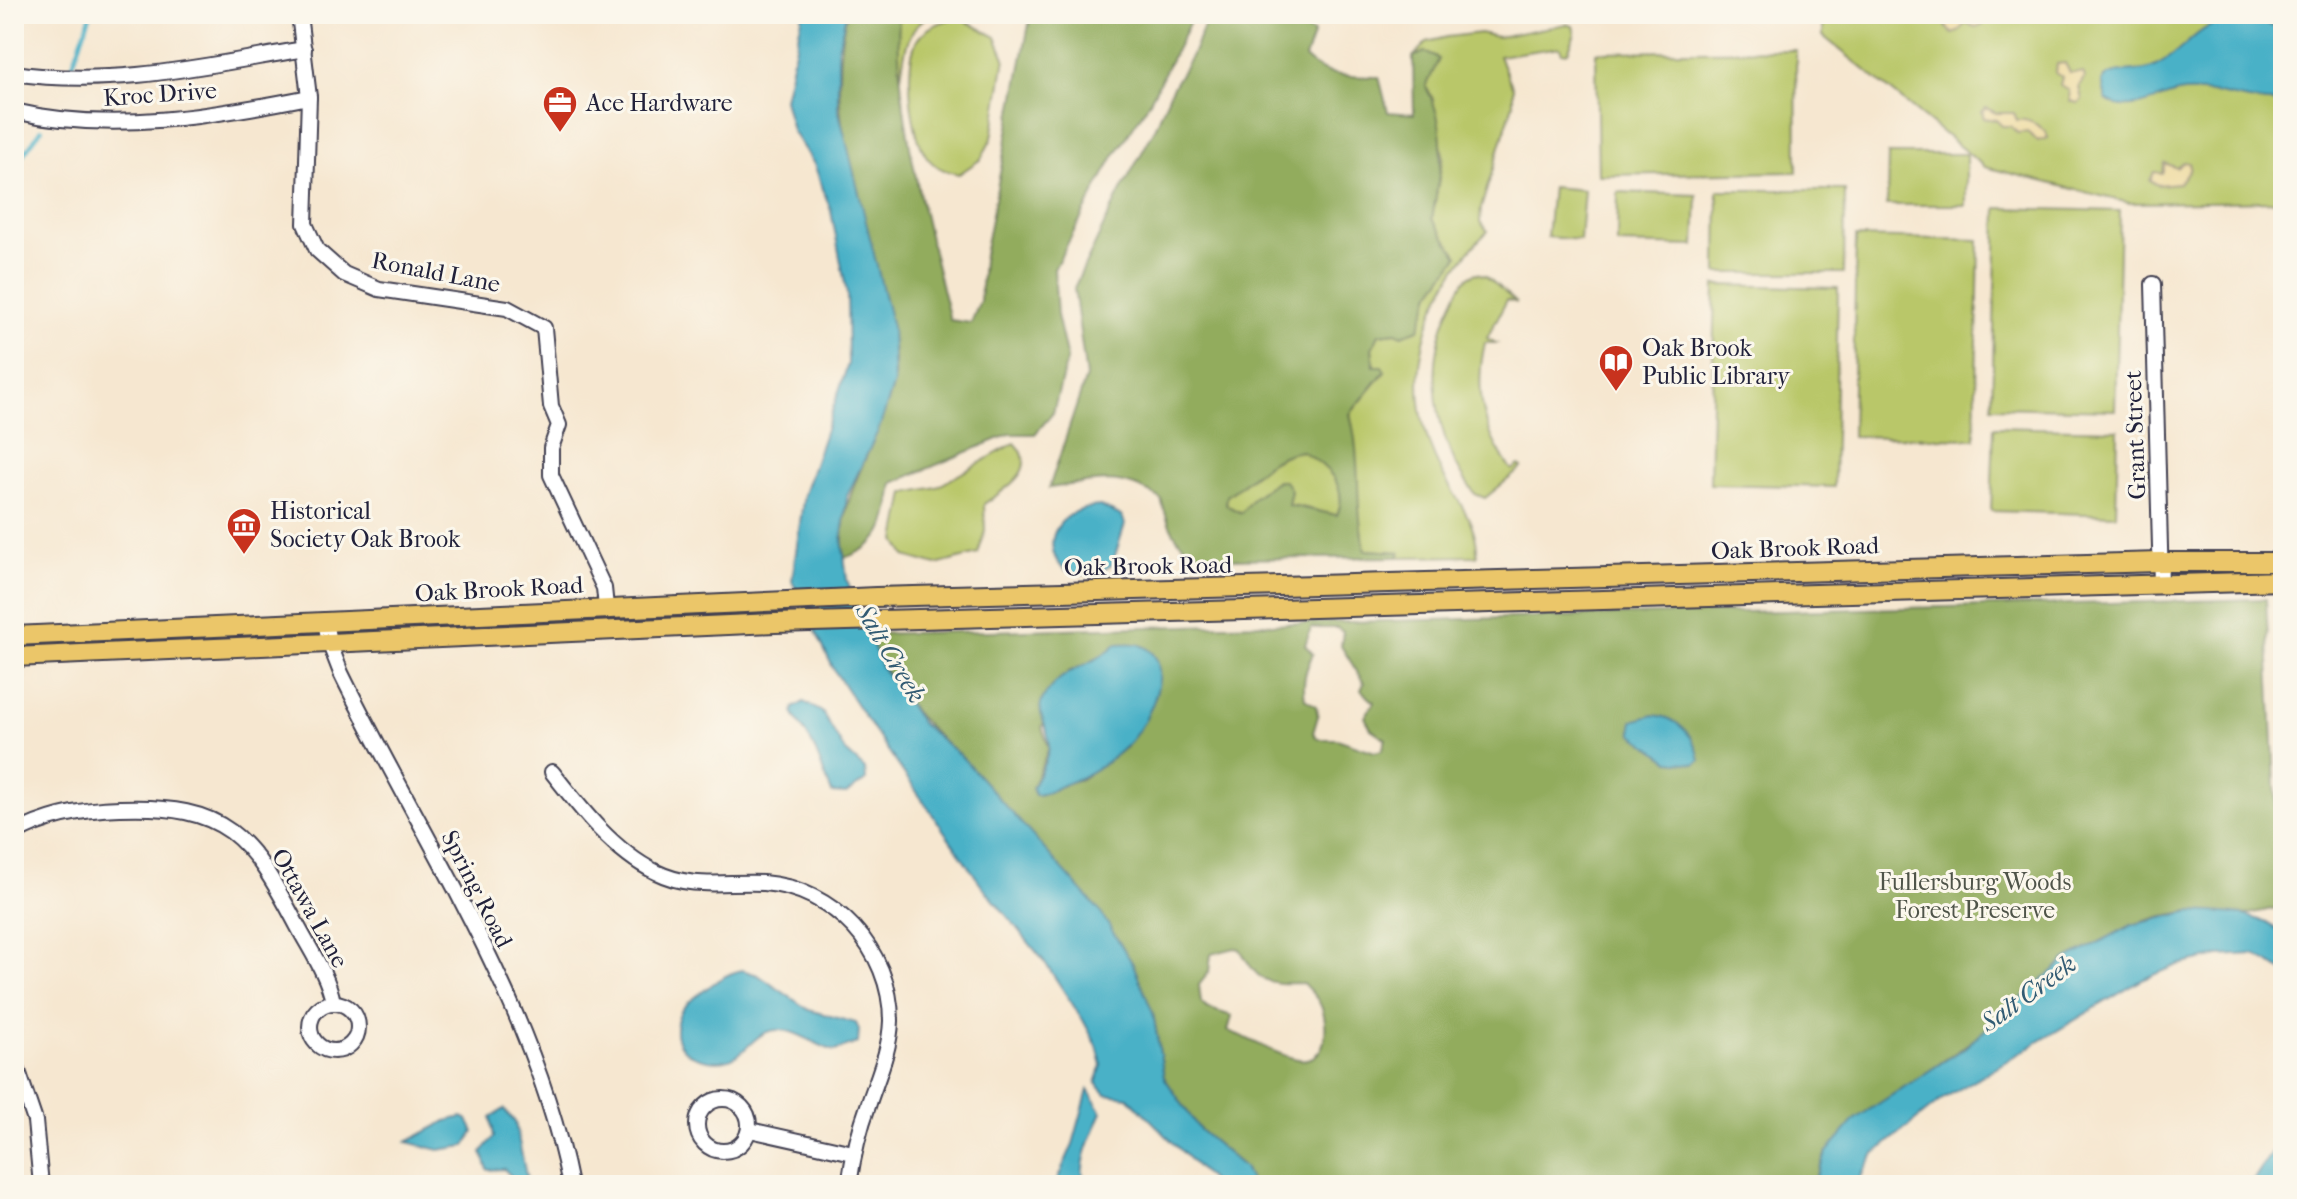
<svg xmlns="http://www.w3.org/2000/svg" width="2297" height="1199" font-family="'IM FELL French Canon',serif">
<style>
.green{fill:#b9c769;stroke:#6e7452;stroke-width:2}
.forest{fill:#92ac5d;stroke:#5a674c;stroke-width:2;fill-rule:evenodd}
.sand{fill:#eeda9e;stroke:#887e6c;stroke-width:2}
.water{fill:#49b1c7;stroke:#366a81;stroke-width:2}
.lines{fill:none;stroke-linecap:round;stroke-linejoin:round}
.stream{stroke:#49b1c7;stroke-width:4}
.minor-casing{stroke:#424051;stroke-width:18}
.major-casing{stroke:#424051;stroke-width:22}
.minor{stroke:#fff;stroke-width:14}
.major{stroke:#ebc669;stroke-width:18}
.labels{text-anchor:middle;stroke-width:6;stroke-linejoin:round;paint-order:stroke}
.street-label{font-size:24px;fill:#22223b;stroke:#fbf7ec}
.poi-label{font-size:24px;fill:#22223b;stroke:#fbf7ec;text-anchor:start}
.park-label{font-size:24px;fill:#4f5449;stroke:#fbf7ec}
.water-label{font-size:26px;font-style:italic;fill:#325b73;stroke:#fbf7ec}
</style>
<rect width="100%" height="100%" fill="#fbf7ec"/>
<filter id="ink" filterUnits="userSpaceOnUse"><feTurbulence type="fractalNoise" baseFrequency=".0125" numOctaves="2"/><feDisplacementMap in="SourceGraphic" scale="16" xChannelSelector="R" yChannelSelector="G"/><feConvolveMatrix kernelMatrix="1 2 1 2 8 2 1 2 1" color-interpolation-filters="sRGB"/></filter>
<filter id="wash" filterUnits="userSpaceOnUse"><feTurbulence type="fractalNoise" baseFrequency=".006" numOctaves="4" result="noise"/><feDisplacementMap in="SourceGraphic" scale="32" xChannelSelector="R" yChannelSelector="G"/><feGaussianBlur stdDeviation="1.8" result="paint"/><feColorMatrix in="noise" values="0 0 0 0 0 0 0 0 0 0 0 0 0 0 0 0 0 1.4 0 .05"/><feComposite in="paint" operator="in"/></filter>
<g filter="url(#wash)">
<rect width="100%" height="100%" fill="#f6e7d0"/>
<!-- green -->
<g class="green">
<path d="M899,14h32c-24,12 -27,39 -30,63l-4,-24z"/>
<path d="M1823,14h460v187l-154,2 -144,-36 -162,-131z"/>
<path d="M958,17l38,20 9,21 -13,80 -11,21 -22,15c-13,-3 -23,-5 -32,-17 -16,-21 -23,-91 -11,-115 8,-15 27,-21 42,-25z"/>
<path d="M1566,24l7,2 2,7 -7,19 -6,1 -2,-6 -61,9 14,32v16l-32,104 -1,14 8,9c-64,62 -90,153 -49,236 14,30 40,54 38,89l-79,1 2,-5 -35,-2c-11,-45 -7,-91 -15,-136l35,-42 -11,-6 -2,-18 7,-14 40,-5 12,-36 27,-37 -26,-37 11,-64 -10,-56 -7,-12 -1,-35 -12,5 14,-15 20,-5 33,-4 18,4z"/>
<path d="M1796,50l1,122 -199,3 -2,-123z"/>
<path d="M1888,154h78v51h-79z"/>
<path d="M1552,187l32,3 -4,50 -33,-3z"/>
<path d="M1718,190h127l-1,83h-127z"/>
<path d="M1618,192l79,3 -2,51 -78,-2z"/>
<path d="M1997,208l123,3 -5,199 -123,-3z"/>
<path d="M1856,237l123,3 -4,199 -123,-3z"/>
<path d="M1477,273l9,3 31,27 -10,-3 -20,38 9,5h-11c-11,47 -3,89 27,127l7,-5 3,3 -37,30 -10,-4c-42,-55 -53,-131 -21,-194 5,-11 10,-24 23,-27z"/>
<path d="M1715,285l123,3 -4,199 -124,-3z"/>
<path d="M1994,427l124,3 -2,85 -125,-4z"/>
<path d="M1015,443c26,27 -10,46 -31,61l1,27 -7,23 -42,11 -31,-9 -9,-16 9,-47 32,-6z"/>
<path d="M1302,451c23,14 48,34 35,64 -18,0 -31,-10 -49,-10l3,-15 -15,-9 -23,17 -12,15 -15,-8 1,-9c25,-17 43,-41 75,-45z"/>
</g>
<!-- forest -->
<g class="forest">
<path d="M852,14h47c-5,95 28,213 51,306l21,3 9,-22 3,-41 48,-246h163l-44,87 -37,57 -59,111 3,46 10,44 -14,54 -18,21h-25l-117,49c-6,41 -6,60 -49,75 -7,-58 22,-91 39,-143 4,-11 10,-24 11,-35 3,-51 -14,-100 -28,-149 -20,-70 -37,-143 -20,-215z"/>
<path d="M1209,14h66l39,19 -9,25c21,21 46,18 74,19l9,35 26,2 -1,-57 12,-5 14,7 -13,28c24,44 14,84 6,132l26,37 -27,37 -12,36 -17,6 -6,-3 -17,2 -7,14 2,18h8l3,5 -35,43c12,44 4,91 15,136l35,2 -2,5 -176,2c-41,-6 -50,-21 -61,-60 -42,-27 -66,-17 -112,-11l37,-111 -12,-89 45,-94 36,-65 16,-39 21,-35zM1302,451c23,14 48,34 35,64l-49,-10 3,-15 -6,-9h-9l-23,17 -12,15 -15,-8 1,-9c25,-17 43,-42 75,-45z"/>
<path d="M2266,599l15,308 -36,8 -54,-4 -32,6 -27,8 -65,34 -81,72 -77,54 -83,68 -13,32h-561l-8,-18 -45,-38 -35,-52 -11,-64 -191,-256c-46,-37 -71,-69 -95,-123zM1311,628h26l6,4 -2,14 23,37 -3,7 13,12 -9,15 6,12 15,10 -4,11 -7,2 -38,-13h-19l-5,-6 5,-17 -2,-10 -11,-7c-3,-18 1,-31 8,-45l-8,-9zM1112,648l14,99 -45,32 -46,16 -3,-7 17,-40 -7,-21 26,-55 32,-13zM1235,948l5,1c19,34 25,35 63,34 5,6 12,12 16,19 11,19 10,62 -21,57 -24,-4 -47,-21 -70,-28l4,-15 -25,-8 -6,-5 -2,-18 10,-13 2,-18z"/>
</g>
<!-- sand -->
<g class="sand">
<path d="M1957,14l27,4 -1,7 -8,2 -10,-5 -5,9 -7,3 -8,-8z"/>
<path d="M2065,63l5,10h13l2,4 -6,9 3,14 -5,3 -7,-2 -1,-11 -9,-5 2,-8 -6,-4 1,-9z"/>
<path d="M1986,108l10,5h18l3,7c11,-2 28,7 31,18l-10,3 -11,-9 -10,1 -6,-7h-9l-6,-6 -12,-2 -2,-6z"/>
<path d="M2184,162l5,1 1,5 -11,15 -21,2 -8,-4 4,-9 8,1 3,-10 11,5z"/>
</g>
<!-- water -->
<g class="water">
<path d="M803,14h43l-8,34v60l54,219 2,56 -15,46 -32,67 -5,42 5,42 35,88 40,56 40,33 137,153 34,54 20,49 11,64 35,52 45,38 8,18h-37l-87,-88 -22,-3 -10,-11 6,-18 -5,-19 -14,-26 -39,-59 -61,-74 -110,-158 -39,-59 -42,-89 12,-87 44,-130 -1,-70 -16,-83 -17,-47 -22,-33 -8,-32z"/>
<path d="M2244,16l39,14v72c-34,3 -65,-13 -99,-10 -25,3 -53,25 -78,8l-4,-19c12,-15 35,-5 52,-14 38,-19 38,-44 90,-51z"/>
<path d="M1100,506l22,10 3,8 -13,41c-62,38 -90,-52 -12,-59z"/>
<path d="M1116,644c7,0 18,-2 24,1 42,15 5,83 -14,101 -18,18 -39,30 -63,39 -10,4 -17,10 -28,10l-3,-7c6,-12 16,-28 17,-41 1,-28 -23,-35 5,-63 19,-19 41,-19 62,-40z"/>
<path d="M804,702l18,10 23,39 20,18 1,11 -20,14 -14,-1 -19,-48 -20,-32 1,-5z"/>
<path d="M1654,715c23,2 42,21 46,45l-5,4 -25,-3 -37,-26 -1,-14z"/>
<path d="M2191,911c32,2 69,0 92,24v36l-29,-17 -35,2 -41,9 -36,15 -201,120 -67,54 -18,31h-43l13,-32 29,-34 109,-71 103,-89 65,-34z"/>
<path d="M742,970l16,5 51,35 47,13 3,7 -1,13 -23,8c-19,-5 -39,-22 -58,-21 -30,2 -31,37 -69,30 -11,-2 -20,-5 -27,-14 -5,-7 -6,-16 -4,-24 2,-11 8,-17 17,-24 15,-11 29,-24 48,-28z"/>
<path d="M1088,1090l14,22c-9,22 -24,50 -18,73h-29l18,-41z"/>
<path d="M504,1109l11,13 13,63h-8l-16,-16 -16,1 -6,-18 12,-15 -3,-19z"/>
<path d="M462,1117l6,3 6,12 -9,14 -26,4 -32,-8 39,-21z"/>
<path d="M2283,1135v41l-4,9h-29z"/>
</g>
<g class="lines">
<!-- stream -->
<g class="stream">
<path d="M71,69l20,-55"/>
<path d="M14,167l28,-38"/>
</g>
</g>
</g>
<g filter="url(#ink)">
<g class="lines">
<!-- minor casing -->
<g class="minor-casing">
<g id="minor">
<path d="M299,14l10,83 -4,127 12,26 27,24 35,15 128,19 37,20 7,78 8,19 -8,23v27l53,113 2,19"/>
<path d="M14,73c98,15 194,-8 290,-24"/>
<path d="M14,111c96,23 200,5 295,-14"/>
<path d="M2153,284l8,301"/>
<path d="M325,622l4,20 12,31c81,166 193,328 229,512"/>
<path d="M552,772c28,36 62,80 104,100 36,18 70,9 107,11 71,5 128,67 128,138 -1,29 -13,55 -22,82 -10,27 -16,53 -20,82"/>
<path d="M14,834c32,-18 70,-25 106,-26 107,-4 130,28 177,117 13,25 31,50 36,77"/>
<circle cx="334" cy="1027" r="24"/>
<path d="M14,1059l21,62 6,64"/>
<circle cx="723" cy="1125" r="26"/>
<path d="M750,1130l103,23"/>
</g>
</g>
<!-- major casing -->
<g class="major-casing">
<g id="major">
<path d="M14,636l862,-39 1284,-35h123"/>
<path d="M14,657l761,-34 1508,-42"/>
</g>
</g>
<!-- minor -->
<use href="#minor" class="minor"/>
<!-- major -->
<use href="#major" class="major"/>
</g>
</g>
<!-- icons -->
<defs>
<g id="office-pin" transform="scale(1.8)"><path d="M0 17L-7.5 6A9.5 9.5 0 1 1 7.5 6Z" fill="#c8321e" stroke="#fbf7ec"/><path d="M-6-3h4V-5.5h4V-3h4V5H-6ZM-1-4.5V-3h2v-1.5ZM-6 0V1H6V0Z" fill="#fff"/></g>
<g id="library-pin" transform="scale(1.8)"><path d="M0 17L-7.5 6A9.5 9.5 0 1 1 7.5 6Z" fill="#c8321e" stroke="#fbf7ec"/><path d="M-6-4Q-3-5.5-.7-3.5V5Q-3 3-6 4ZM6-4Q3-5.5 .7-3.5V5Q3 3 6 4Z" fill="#fff"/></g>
<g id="museum-pin" transform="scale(1.8)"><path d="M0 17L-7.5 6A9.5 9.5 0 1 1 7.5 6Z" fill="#c8321e" stroke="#fbf7ec"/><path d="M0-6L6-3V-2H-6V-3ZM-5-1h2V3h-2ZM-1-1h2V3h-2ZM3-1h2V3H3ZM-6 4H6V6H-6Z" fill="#fff"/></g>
</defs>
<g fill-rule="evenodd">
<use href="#office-pin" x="560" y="103"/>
<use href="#library-pin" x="1616" y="362"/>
<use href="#museum-pin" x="244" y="525"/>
</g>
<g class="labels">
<!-- street labels -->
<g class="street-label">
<text transform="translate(160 94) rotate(-4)" y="8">Kroc Drive</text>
<text transform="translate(436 272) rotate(11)" y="8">Ronald Lane</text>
<text transform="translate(2135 435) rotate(-92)" y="8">Grant Street</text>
<text transform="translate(1795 548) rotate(-2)" y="8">Oak Brook Road</text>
<text transform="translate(1148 566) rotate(-1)" y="8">Oak Brook Road</text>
<text transform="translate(499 589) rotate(-3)" y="8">Oak Brook Road</text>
<text transform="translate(477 889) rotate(63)" y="8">Spring Road</text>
<text transform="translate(310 908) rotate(61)" y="8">Ottawa Lane</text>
</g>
<!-- poi labels -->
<g class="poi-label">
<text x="586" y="111">Ace Hardware</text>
<text x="1642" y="356">Oak Brook<tspan x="1642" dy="28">Public Library</tspan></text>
<text x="270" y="519">Historical<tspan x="270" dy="28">Society Oak Brook</tspan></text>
</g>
<!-- park labels -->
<g class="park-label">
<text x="1975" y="890">Fullersburg Woods<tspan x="1975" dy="28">Forest Preserve</tspan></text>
</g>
<!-- water labels -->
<g class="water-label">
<text transform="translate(891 653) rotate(59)" y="9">Salt Creek</text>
<text transform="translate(2028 993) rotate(-36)" y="9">Salt Creek</text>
</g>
</g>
<!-- margin -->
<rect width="2297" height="1199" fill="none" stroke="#fbf7ec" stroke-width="48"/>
</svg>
